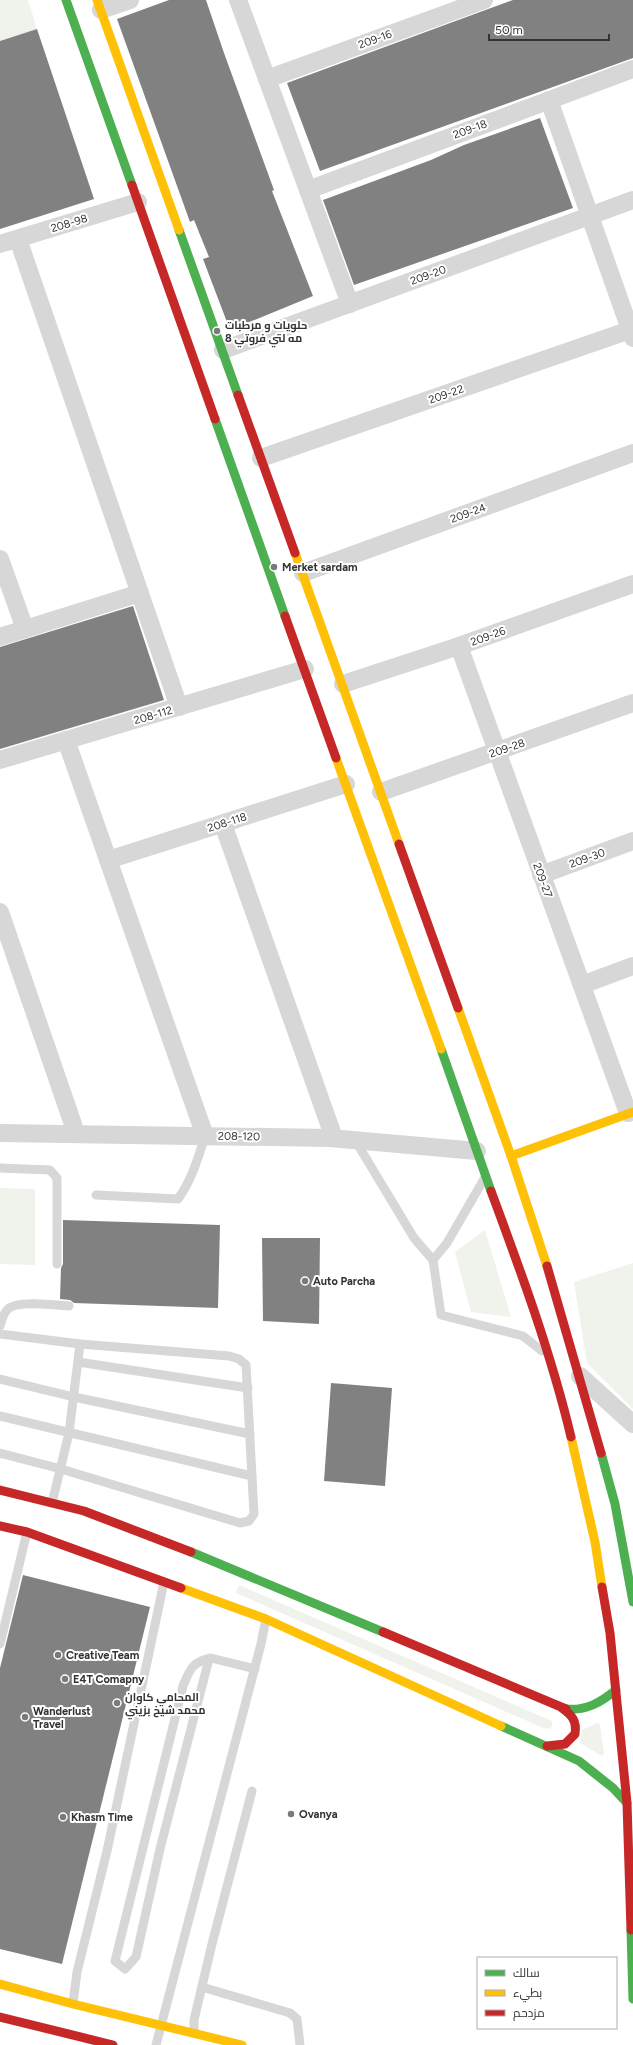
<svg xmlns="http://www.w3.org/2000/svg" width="633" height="2045" font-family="Figtree,Cairo,sans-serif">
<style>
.green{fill:#f0f3ec}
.building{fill:#818181}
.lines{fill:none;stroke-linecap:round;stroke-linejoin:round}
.lane{stroke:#d7d7d7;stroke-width:9}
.street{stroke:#d7d7d7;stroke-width:18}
.fast{stroke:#4caf50;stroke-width:9}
.slow{stroke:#ffc107;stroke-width:9}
.jam{stroke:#c62828;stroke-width:9}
.poi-dot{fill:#7a7a7a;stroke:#fff;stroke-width:1.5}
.labels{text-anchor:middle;stroke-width:4;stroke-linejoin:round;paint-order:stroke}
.street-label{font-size:11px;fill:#333;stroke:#fff}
.poi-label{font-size:11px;font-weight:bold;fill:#333;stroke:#fff;text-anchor:start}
</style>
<rect width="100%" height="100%" fill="#fff"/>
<!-- green -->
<g class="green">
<path d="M0,0h28l9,29 -37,12z"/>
<path d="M0,1188l35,1v76l-35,-1z"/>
<path d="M485,1230l26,87 -40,-5 -16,-60z"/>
<path d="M633,1263v146l-46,-46 -13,-81z"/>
<path d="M239,1585l313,136v6l-5,2 -6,-2 -305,-134z"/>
<path d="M598,1723l2,2 4,28 -2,3 -22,-13 2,-13z"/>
</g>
<!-- building -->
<g class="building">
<path d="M169,0h37l18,53 50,137 -2,1 41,105 -83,34 -27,-71 6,-2 -15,-37 -4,2 -73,-203z"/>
<path d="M513,0h120v58l-313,113 -33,-88z"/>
<path d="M37,29l57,170 -94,30v-188z"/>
<path d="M540,118l33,90 -219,77 -31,-85 108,-40 33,-15z"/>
<path d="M133,606l31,94 -164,49v-102z"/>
<path d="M63,1220l157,5 -2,83 -144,-5 -4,-3 -10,-1 1,-31 2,-4z"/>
<path d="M262,1238h58l-1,86 -56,-3z"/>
<path d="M331,1383l61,5 -7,98 -61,-5z"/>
<path d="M23,1575l127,32 -88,357 -62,-15v-281z"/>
</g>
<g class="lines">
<!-- lane -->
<g class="lane">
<path d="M355,1140l59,98 19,22"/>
<path d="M0,1168l50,2 7,8v86"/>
<path d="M484,1179l-37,64 -14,17 8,55 82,21 19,15"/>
<path d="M96,1195l82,4c14,-19 20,-41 27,-63"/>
<path d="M0,1326c2,-6 3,-13 8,-17 9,-9 48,-4 61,-3"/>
<path d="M0,1334l80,10 149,12 10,3 7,6 8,149 -5,7 -9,2 -179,-54 -61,-16"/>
<path d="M78,1362l170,26"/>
<path d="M0,1379l74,18 176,37"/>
<path d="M0,1416l252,60"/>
<path d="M52,1503l17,-70 11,-89"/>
<path d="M0,1644l27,-112"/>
<path d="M209,1659l-49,190 -24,108 -11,12 -10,-8 68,-275c7,-17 9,-24 28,-28l44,11"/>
<path d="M202,1987l88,26 7,6 3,26"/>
<path d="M73,2003l4,-31 30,-121 57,-269"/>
<path d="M194,2033v-13l18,-76 40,-153"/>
<path d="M156,2045l105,-401 5,-25"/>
</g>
<!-- street -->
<g class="street">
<path d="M238,0l112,304"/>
<path d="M101,10l29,-10"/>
<path d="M267,79l217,-79"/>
<path d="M549,100l84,238"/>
<path d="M308,190l325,-121"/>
<path d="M18,239l161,468"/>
<path d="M0,244l138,-42"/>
<path d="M223,350l410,-150"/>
<path d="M261,458l369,-128"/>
<path d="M0,559l25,70"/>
<path d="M303,573l330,-120"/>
<path d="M0,637l140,-44"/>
<path d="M459,646l169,467"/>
<path d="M343,684l116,-38 174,-62"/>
<path d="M66,740l139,396"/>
<path d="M0,760l305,-91"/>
<path d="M381,792l252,-89"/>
<path d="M223,824l111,314"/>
<path d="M108,860l238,-76"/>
<path d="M541,875l92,-34"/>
<path d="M0,912l76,221"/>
<path d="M582,985l51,-19"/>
<path d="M0,1133l330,5 147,13"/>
<path d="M580,1376l53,48"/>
</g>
<!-- fast -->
<g class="fast">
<path d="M66,0l66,185"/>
<path d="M179,230l59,165"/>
<path d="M215,419l70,197"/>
<path d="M441,1049l50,142"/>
<path d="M601,1453l14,51 18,98"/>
<path d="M191,1552l192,80"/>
<path d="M566,1709c21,2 35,-7 50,-19"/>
<path d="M501,1726l78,35 34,27 14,15"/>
<path d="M631,1930l2,69"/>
</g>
<!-- slow -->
<g class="slow">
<path d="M97,0l82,230"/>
<path d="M295,553l104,291"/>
<path d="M336,758l105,291"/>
<path d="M458,1008l53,148 36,110"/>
<path d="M511,1156l122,-44"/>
<path d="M571,1437l24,105 7,45"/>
<path d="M181,1588l85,31 235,107"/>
<path d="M0,1984l73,20 169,41"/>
</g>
<!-- jam -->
<g class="jam">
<path d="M132,185l83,234"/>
<path d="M238,395l57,158"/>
<path d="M285,616l51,142"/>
<path d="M399,844l59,164"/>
<path d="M491,1191c30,81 60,162 80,246"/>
<path d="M547,1266l54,187"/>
<path d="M0,1490l84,21 107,41"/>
<path d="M0,1526l27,6 154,56"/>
<path d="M602,1587l8,46 17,170 4,127"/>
<path d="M383,1632l183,77"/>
<path d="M547,1746l18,-2 10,-10c2,-13 -3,-19 -13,-26"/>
<path d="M0,2017l113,28"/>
</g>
</g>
<!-- markers -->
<g class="poi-dot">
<circle cx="217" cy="331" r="4"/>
<circle cx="274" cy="567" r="4"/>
<circle cx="305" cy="1281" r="4"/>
<circle cx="58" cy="1655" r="4"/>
<circle cx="65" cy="1679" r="4"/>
<circle cx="117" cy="1703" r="4"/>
<circle cx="25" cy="1717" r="4"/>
<circle cx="291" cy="1814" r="4"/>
<circle cx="63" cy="1817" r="4"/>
</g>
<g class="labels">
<!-- street labels -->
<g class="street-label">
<text transform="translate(375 39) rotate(-20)" y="4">209-16</text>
<text transform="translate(470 129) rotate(-20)" y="4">209-18</text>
<text transform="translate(69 223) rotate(-17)" y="4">208-98</text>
<text transform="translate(428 275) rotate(-20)" y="4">209-20</text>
<text transform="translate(446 394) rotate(-19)" y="4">209-22</text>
<text transform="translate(468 513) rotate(-20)" y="4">209-24</text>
<text transform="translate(488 636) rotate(-20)" y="4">209-26</text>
<text transform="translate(153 715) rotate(-16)" y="4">208-112</text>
<text transform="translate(507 748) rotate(-19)" y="4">209-28</text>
<text transform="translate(227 822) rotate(-18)" y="4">208-118</text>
<text transform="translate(587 858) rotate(-20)" y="4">209-30</text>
<text transform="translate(543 880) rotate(70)" y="4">209-27</text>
<text transform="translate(239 1136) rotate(1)" y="4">208-120</text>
</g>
<!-- poi labels -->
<g class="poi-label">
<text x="225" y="329">حلويات و مرطبات<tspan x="225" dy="13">مه لتي فروتي 8</tspan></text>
<text x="282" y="571">Merket sardam</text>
<text x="313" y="1285">Auto Parcha</text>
<text x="66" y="1659">Creative Team</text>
<text x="73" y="1683">E4T Comapny</text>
<text x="125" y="1701">المحامي كاوان<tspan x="125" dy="13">محمد شيخ بزيني</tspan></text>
<text x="33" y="1715">Wanderlust<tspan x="33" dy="13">Travel</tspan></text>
<text x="299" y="1818">Ovanya</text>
<text x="71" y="1821">Khasm Time</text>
</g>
</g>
<!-- legend -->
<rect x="477" y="1957" width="140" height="72" fill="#ffffff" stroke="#adadad"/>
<rect x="485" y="1970" width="20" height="6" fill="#4caf50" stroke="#adadad"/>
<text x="513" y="1977" font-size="12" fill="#333333">سالك</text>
<rect x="485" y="1990" width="20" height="6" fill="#ffc107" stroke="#adadad"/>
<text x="513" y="1997" font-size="12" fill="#333333">بطيء</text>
<rect x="485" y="2010" width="20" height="6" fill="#c62828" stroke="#adadad"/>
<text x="513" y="2017" font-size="12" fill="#333333">مزدحم</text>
<!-- scale -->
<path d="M489 34v6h120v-6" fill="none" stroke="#333333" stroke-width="2"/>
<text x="495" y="34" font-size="12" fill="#333333" stroke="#ffffff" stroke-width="3" paint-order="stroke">50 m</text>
</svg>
